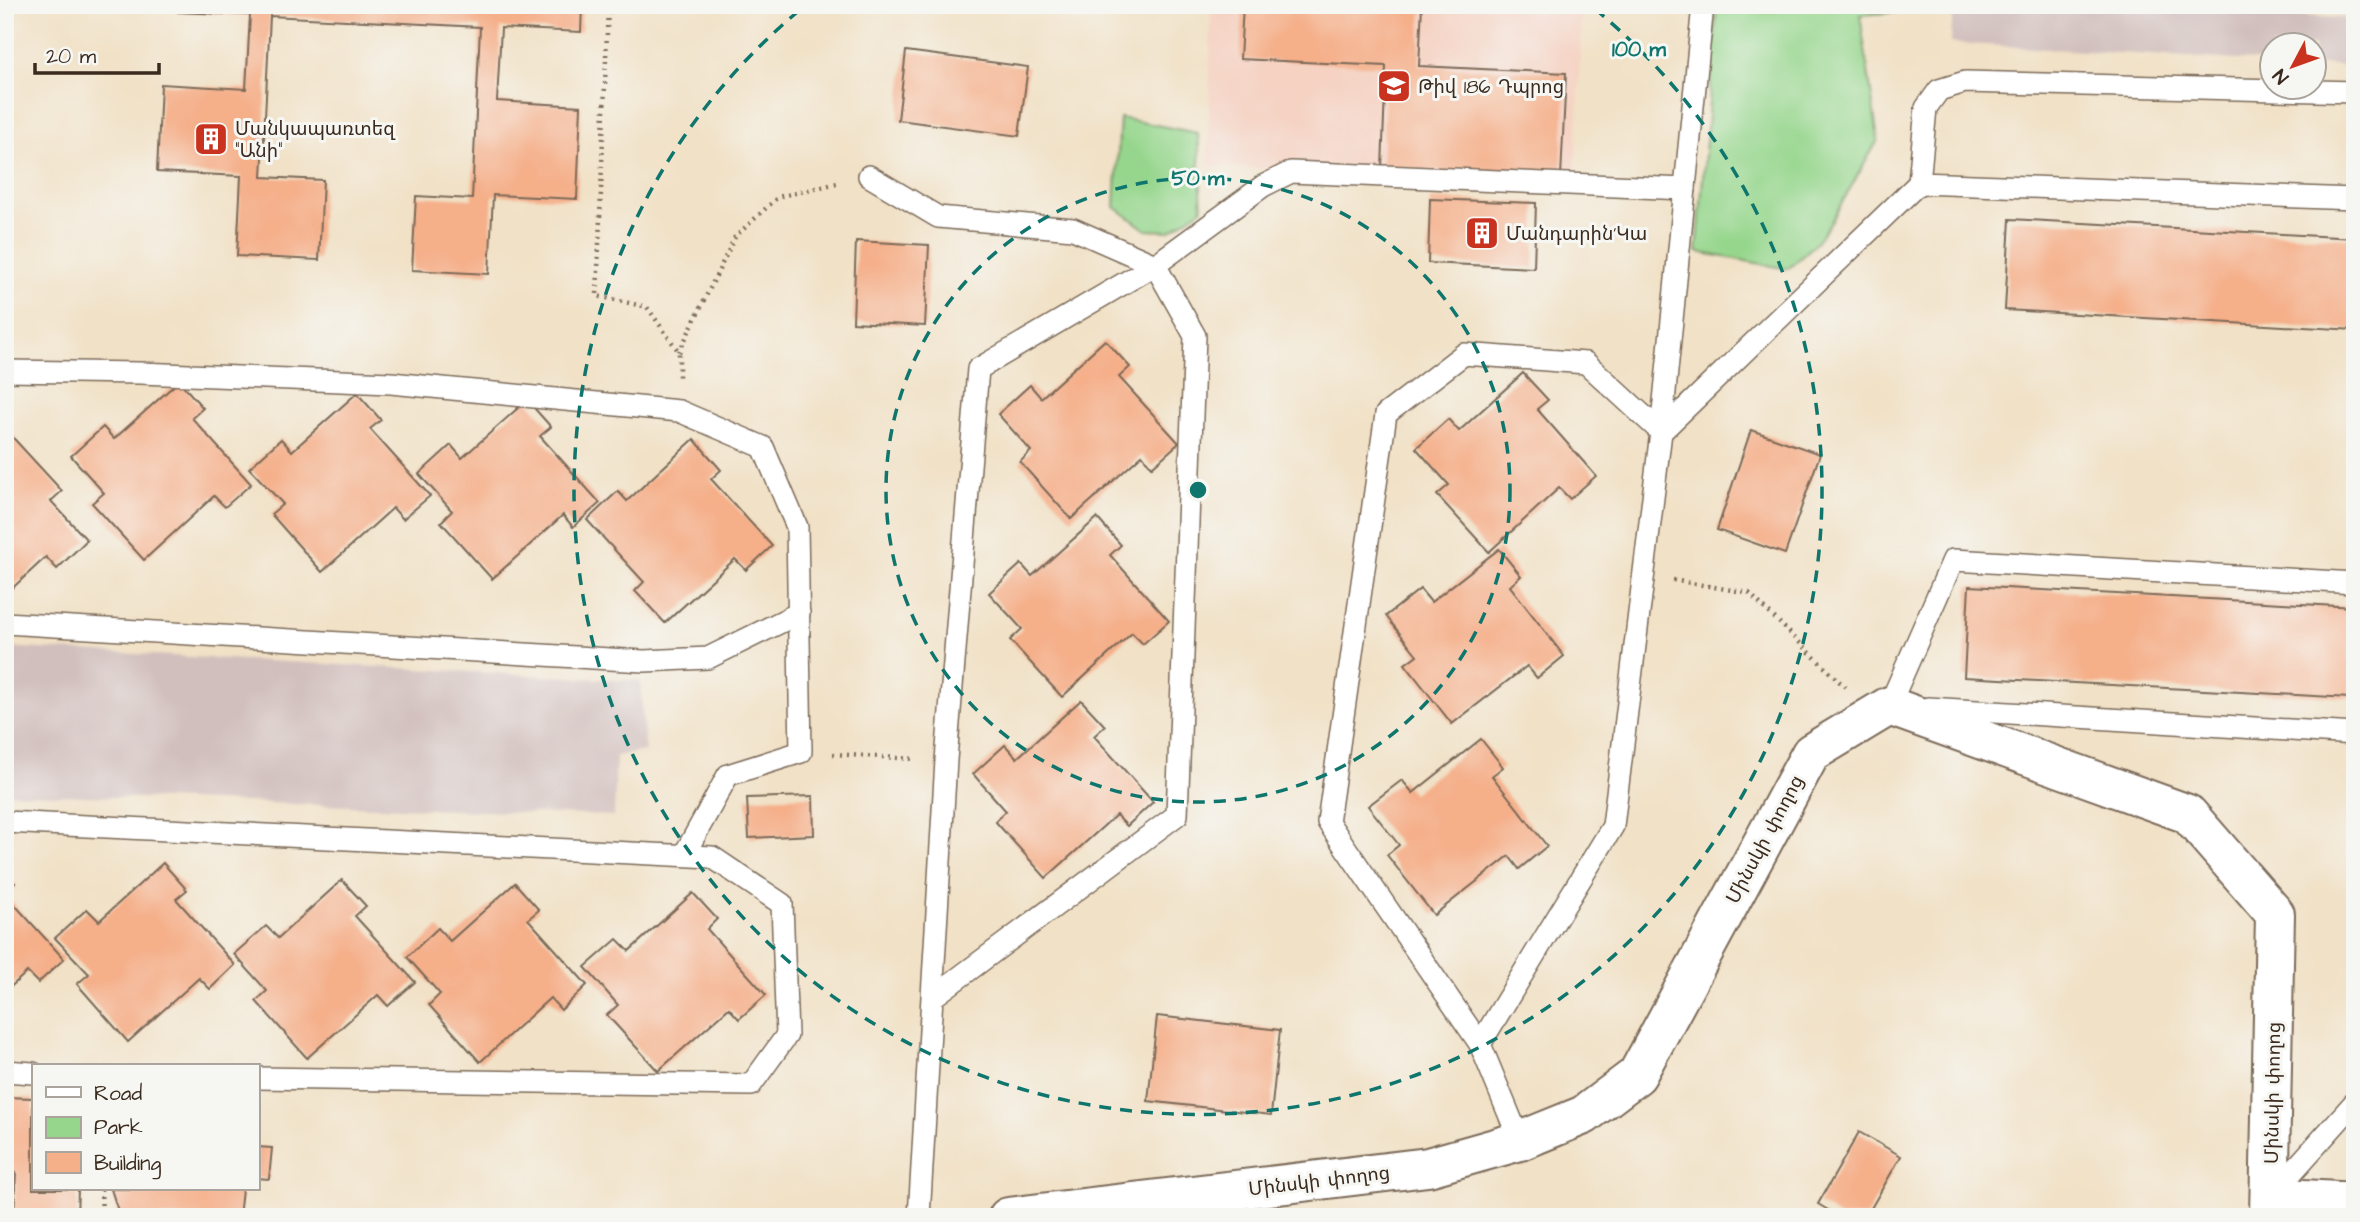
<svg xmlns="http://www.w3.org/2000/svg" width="2360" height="1222" font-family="'Architects Daughter','Noto Sans Armenian',sans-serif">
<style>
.built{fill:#f5d2c2}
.industrial{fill:#d1bfbd}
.green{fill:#95d68c;stroke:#688055;stroke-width:2}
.building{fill:#f5af89}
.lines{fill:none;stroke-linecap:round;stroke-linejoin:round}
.lane-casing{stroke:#7b6a59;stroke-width:24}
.secondary-casing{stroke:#7b6a59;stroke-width:42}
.path{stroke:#7b6a59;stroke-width:4.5;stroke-dasharray:2 5;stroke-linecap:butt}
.lane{stroke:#fff;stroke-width:21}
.secondary{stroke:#fff;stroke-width:38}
.ring{fill:none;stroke:#0f766e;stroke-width:3.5;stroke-dasharray:12 9}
.labels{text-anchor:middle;stroke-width:6;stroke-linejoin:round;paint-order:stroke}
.poi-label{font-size:19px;fill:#3b2a1e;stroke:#f6f6f2;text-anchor:start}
.street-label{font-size:19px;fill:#3b2a1e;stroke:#f6f6f2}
.centre{fill:#0f766e;stroke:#f6f6f2;stroke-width:3.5}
.ring-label{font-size:21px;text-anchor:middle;font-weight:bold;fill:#0f766e;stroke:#f6f6f2;stroke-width:6;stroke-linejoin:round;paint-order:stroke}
</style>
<rect width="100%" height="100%" fill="#f6f6f2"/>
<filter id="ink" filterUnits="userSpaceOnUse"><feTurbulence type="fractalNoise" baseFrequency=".0143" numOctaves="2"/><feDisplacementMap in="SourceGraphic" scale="14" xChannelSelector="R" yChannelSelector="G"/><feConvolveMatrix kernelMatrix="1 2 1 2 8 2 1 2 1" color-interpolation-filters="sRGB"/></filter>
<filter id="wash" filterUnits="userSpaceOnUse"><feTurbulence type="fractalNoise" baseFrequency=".00686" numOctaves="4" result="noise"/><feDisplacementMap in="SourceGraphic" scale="28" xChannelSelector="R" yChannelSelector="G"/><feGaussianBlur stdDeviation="1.57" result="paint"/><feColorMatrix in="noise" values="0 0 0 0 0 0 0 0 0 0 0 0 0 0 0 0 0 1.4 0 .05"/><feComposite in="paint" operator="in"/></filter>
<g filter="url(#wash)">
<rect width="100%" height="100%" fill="#f1e1c6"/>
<!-- built -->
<path class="built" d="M1211,5h371l-7,176 -367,-15z"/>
<!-- industrial -->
<g class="industrial">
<path d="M1953,5h163l239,14v47l-40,-2 -1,-18h-42v16l-321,-19z"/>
<path d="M5,647l635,34 5,70 -29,5 -2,60 -609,-23z"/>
</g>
<!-- green -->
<g class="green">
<path d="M1717,5h234v3l-91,7 18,125 -46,80 -19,26 -25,23 -91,-17z"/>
<path d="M1120,118l78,15 4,76 -33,22 -23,-1 -31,-23z"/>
</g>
<g id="blocks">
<!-- building -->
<g class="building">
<path d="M178,5h404l-1,27 -80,-4 -4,73 84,5 -4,93 -84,-4 -4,79 -77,-4 4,-74 56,3 8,-172 -210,-11 -8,161 61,3 -4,80 -82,-4 4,-80 -84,-4 4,-88 85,5 4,-74 -72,-3z"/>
<path d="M1243,5h179l-3,61 147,7 -5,104 -179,-9 4,-102 -146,-7z"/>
<path d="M906,51l122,16 -9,69 -121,-16z"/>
<path d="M1430,199l106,4 -2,65 -106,-5z"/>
<path d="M2010,219l345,19v92l-350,-20z"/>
<path d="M856,241l73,4 -4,81 -72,-4z"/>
<path d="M1105,340l25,27 -11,10 60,66 -27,24 -10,-12 -71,64 -51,-57 11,-11 -33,-37 32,-29 11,13z"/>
<path d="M1523,373l25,27 -11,9 59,67 -26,23 -11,-11 -70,64 -52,-57 12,-10 -33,-37 32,-29 11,12z"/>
<path d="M179,381l24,27 -11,10 59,66 -26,23 -11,-11 -70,64 -52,-57 12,-10 -33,-37 32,-29 11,12z"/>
<path d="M357,393l24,27 -11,9 60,67 -27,23 -10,-11 -71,64 -51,-58 12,-10 -34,-36 32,-29 11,12z"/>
<path d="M527,400l24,27 -11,9 60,67 -27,24 -10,-12 -71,64 -51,-57 11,-11 -33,-37 32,-29 11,13z"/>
<path d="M5,429l57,62 -11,10 36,39 -30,29 -11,-12 -41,38z"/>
<path d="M1751,430l69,24 -35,100 -68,-24z"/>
<path d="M694,439l27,31 -10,9 61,67 -26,24 -11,-11 -70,64 -30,-32 9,-9 -57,-62 31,-29 9,10z"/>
<path d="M1097,518l24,27 -11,10 59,66 -26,23 -11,-11 -70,64 -52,-57 12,-11 -33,-36 32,-29 11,12z"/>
<path d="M1499,549l22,27 -11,10 54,70 -27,22 -10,-12 -75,58 -47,-60 12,-9 -31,-39 34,-27 11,13z"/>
<path d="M1969,586l386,21 -5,91 -386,-21z"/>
<path d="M1081,700l24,26 -11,10 59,66 -26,24 -11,-11 -70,63 -51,-57 11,-10 -33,-37 32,-29 12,13z"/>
<path d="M1481,739l22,28 -11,9 55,70 -28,23 -10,-13 -75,59 -47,-60 12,-10 -31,-39 34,-26 11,13z"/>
<path d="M813,796l1,39 -65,3 -2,-40z"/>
<path d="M163,863l24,27 -11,9 59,66 -25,24 -11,-11 -71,64 -51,-58 12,-10 -34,-36 32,-29 12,12z"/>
<path d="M5,872l10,11 -10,9z"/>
<path d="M342,880l24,26 -11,10 60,66 -27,24 -10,-11 -71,63 -51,-57 11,-10 -33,-37 32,-28 12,12z"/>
<path d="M515,883l24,27 -11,9 59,66 -26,25 -11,-12 -70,64 -51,-57 11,-11 -33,-37 31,-29 12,13z"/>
<path d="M693,893l24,26 -10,10 59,66 -27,24 -10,-11 -71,63 -51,-56 11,-10 -33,-38 32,-28 12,12z"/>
<path d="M5,894l59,65 -26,24 -11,-11 -22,20z"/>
<path d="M1157,1016l123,14 -9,85 -123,-14z"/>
<path d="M5,1097l28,1v91h45l-1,28h-63l2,-45 -11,1z"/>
<path d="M1859,1132l42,24 -35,61h-26l-22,-13z"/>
<path d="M257,1147l15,1 -3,31 -12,-1z"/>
<path d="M111,1189h131l-3,28h-119z"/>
</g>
</g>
</g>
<g filter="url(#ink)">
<use href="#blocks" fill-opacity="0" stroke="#7b6a59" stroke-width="2"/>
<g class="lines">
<!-- lane casing -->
<g class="lane-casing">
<g id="lane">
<path d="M869,176l69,41 135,12 82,36 40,71 -18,479 -244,182"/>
<path d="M1919,183l7,-75 13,-18 26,-8 390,10"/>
<path d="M5,371l135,2 251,10 288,28 84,36 34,80 4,225 -73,23 -44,80"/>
<path d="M1661,432l258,-249 436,16"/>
<path d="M5,623l639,38 64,-3 91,-45"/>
<path d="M1896,706h-7l64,-146 402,23"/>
<path d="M1928,708l427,26"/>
<path d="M5,822l707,35 70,47 5,131 -36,50 -494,-7"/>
<path d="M1480,1044l-152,-222 58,-408 78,-60 122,9 75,69"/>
<path d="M5,1071l28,2"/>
<path d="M1520,1141l-40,-97 133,-218 48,-394 42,-427"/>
<path d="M2270,1197l85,-95"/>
<path d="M919,1217l27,-457 32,-391 177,-104 108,-79 28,-14 394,17"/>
</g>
</g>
<!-- secondary casing -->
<g class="secondary-casing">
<g id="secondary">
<path d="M2270,1197l85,5"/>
<path d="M1008,1217l420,-50 92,-26 64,-26 53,-40 174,-322 78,-47 299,108 87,100 -6,303"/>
</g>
</g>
<!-- path -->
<g class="path">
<path d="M608,5l-11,291 50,11 32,45v27"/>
<path d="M679,352l56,-115 43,-40 60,-14"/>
<path d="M1673,580l76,13 96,94"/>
<path d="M833,754l82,5"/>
<path d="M101,1189l1,28"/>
</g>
<!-- lane -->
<use href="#lane" class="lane"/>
<!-- secondary -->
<use href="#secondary" class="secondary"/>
</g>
</g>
<!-- distance rings -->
<g class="ring">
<circle cx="1198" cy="490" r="312"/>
<path d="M1595 9A624 624 0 1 1 801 9"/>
</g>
<!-- icons -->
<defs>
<g id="school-square" transform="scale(1.75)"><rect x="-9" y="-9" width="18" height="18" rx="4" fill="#c8321e" stroke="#f6f6f2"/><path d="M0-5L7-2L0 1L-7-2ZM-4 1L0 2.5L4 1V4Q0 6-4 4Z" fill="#fff"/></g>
<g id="building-square" transform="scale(1.75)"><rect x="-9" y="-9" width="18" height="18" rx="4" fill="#c8321e" stroke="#f6f6f2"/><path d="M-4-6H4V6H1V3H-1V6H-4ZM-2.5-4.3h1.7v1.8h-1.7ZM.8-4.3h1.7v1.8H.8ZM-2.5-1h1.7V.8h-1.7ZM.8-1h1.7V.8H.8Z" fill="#fff"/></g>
</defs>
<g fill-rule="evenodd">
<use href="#school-square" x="1394" y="86"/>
<use href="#building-square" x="211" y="139"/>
<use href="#building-square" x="1482" y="233"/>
</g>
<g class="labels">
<!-- poi labels -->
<g class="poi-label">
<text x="1418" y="93">Թիվ 186 Դպրոց</text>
<text x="235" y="135">Մանկապառտեզ<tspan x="235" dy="22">"Անի"</tspan></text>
<text x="1506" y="240">Մանդարին'Կա</text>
</g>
<!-- street labels -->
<g class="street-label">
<text transform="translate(1764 839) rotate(-62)" y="7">Մինսկի փողոց</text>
<text transform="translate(2272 1093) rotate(-89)" y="7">Մինսկի փողոց</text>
<text transform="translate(1319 1180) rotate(-7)" y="7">Մինսկի փողոց</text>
</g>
</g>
<circle cx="1198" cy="490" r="10" class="centre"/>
<g class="ring-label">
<text x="1639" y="56">100 m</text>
<text x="1198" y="185">50 m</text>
</g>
<!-- margin -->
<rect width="2360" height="1222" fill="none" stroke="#f6f6f2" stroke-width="28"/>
<!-- legend -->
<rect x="32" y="1064" width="228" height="126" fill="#f6f6f2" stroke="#aba49d" stroke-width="2"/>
<rect x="46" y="1087" width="35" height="10" fill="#ffffff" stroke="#aba49d" stroke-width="2"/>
<text x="94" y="1100" font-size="21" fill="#3b2a1e">Road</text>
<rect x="46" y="1117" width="35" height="21" fill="#95d68c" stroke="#aba49d" stroke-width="2"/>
<text x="94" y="1134" font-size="21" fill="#3b2a1e">Park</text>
<rect x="46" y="1152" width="35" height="21" fill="#f5af89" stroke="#aba49d" stroke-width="2"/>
<text x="94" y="1170" font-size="21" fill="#3b2a1e">Building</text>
<!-- north arrow -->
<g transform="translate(2293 66) rotate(229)"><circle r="33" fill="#f6f6f2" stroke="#aba49d" stroke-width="2"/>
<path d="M0-5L12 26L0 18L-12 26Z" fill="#c8321e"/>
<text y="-10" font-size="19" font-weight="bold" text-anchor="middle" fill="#3b2a1e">N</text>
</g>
<!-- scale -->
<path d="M35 63v10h124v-10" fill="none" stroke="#3b2a1e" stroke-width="3.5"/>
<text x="46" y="63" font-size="21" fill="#3b2a1e" stroke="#f6f6f2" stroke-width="5" paint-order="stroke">20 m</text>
</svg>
